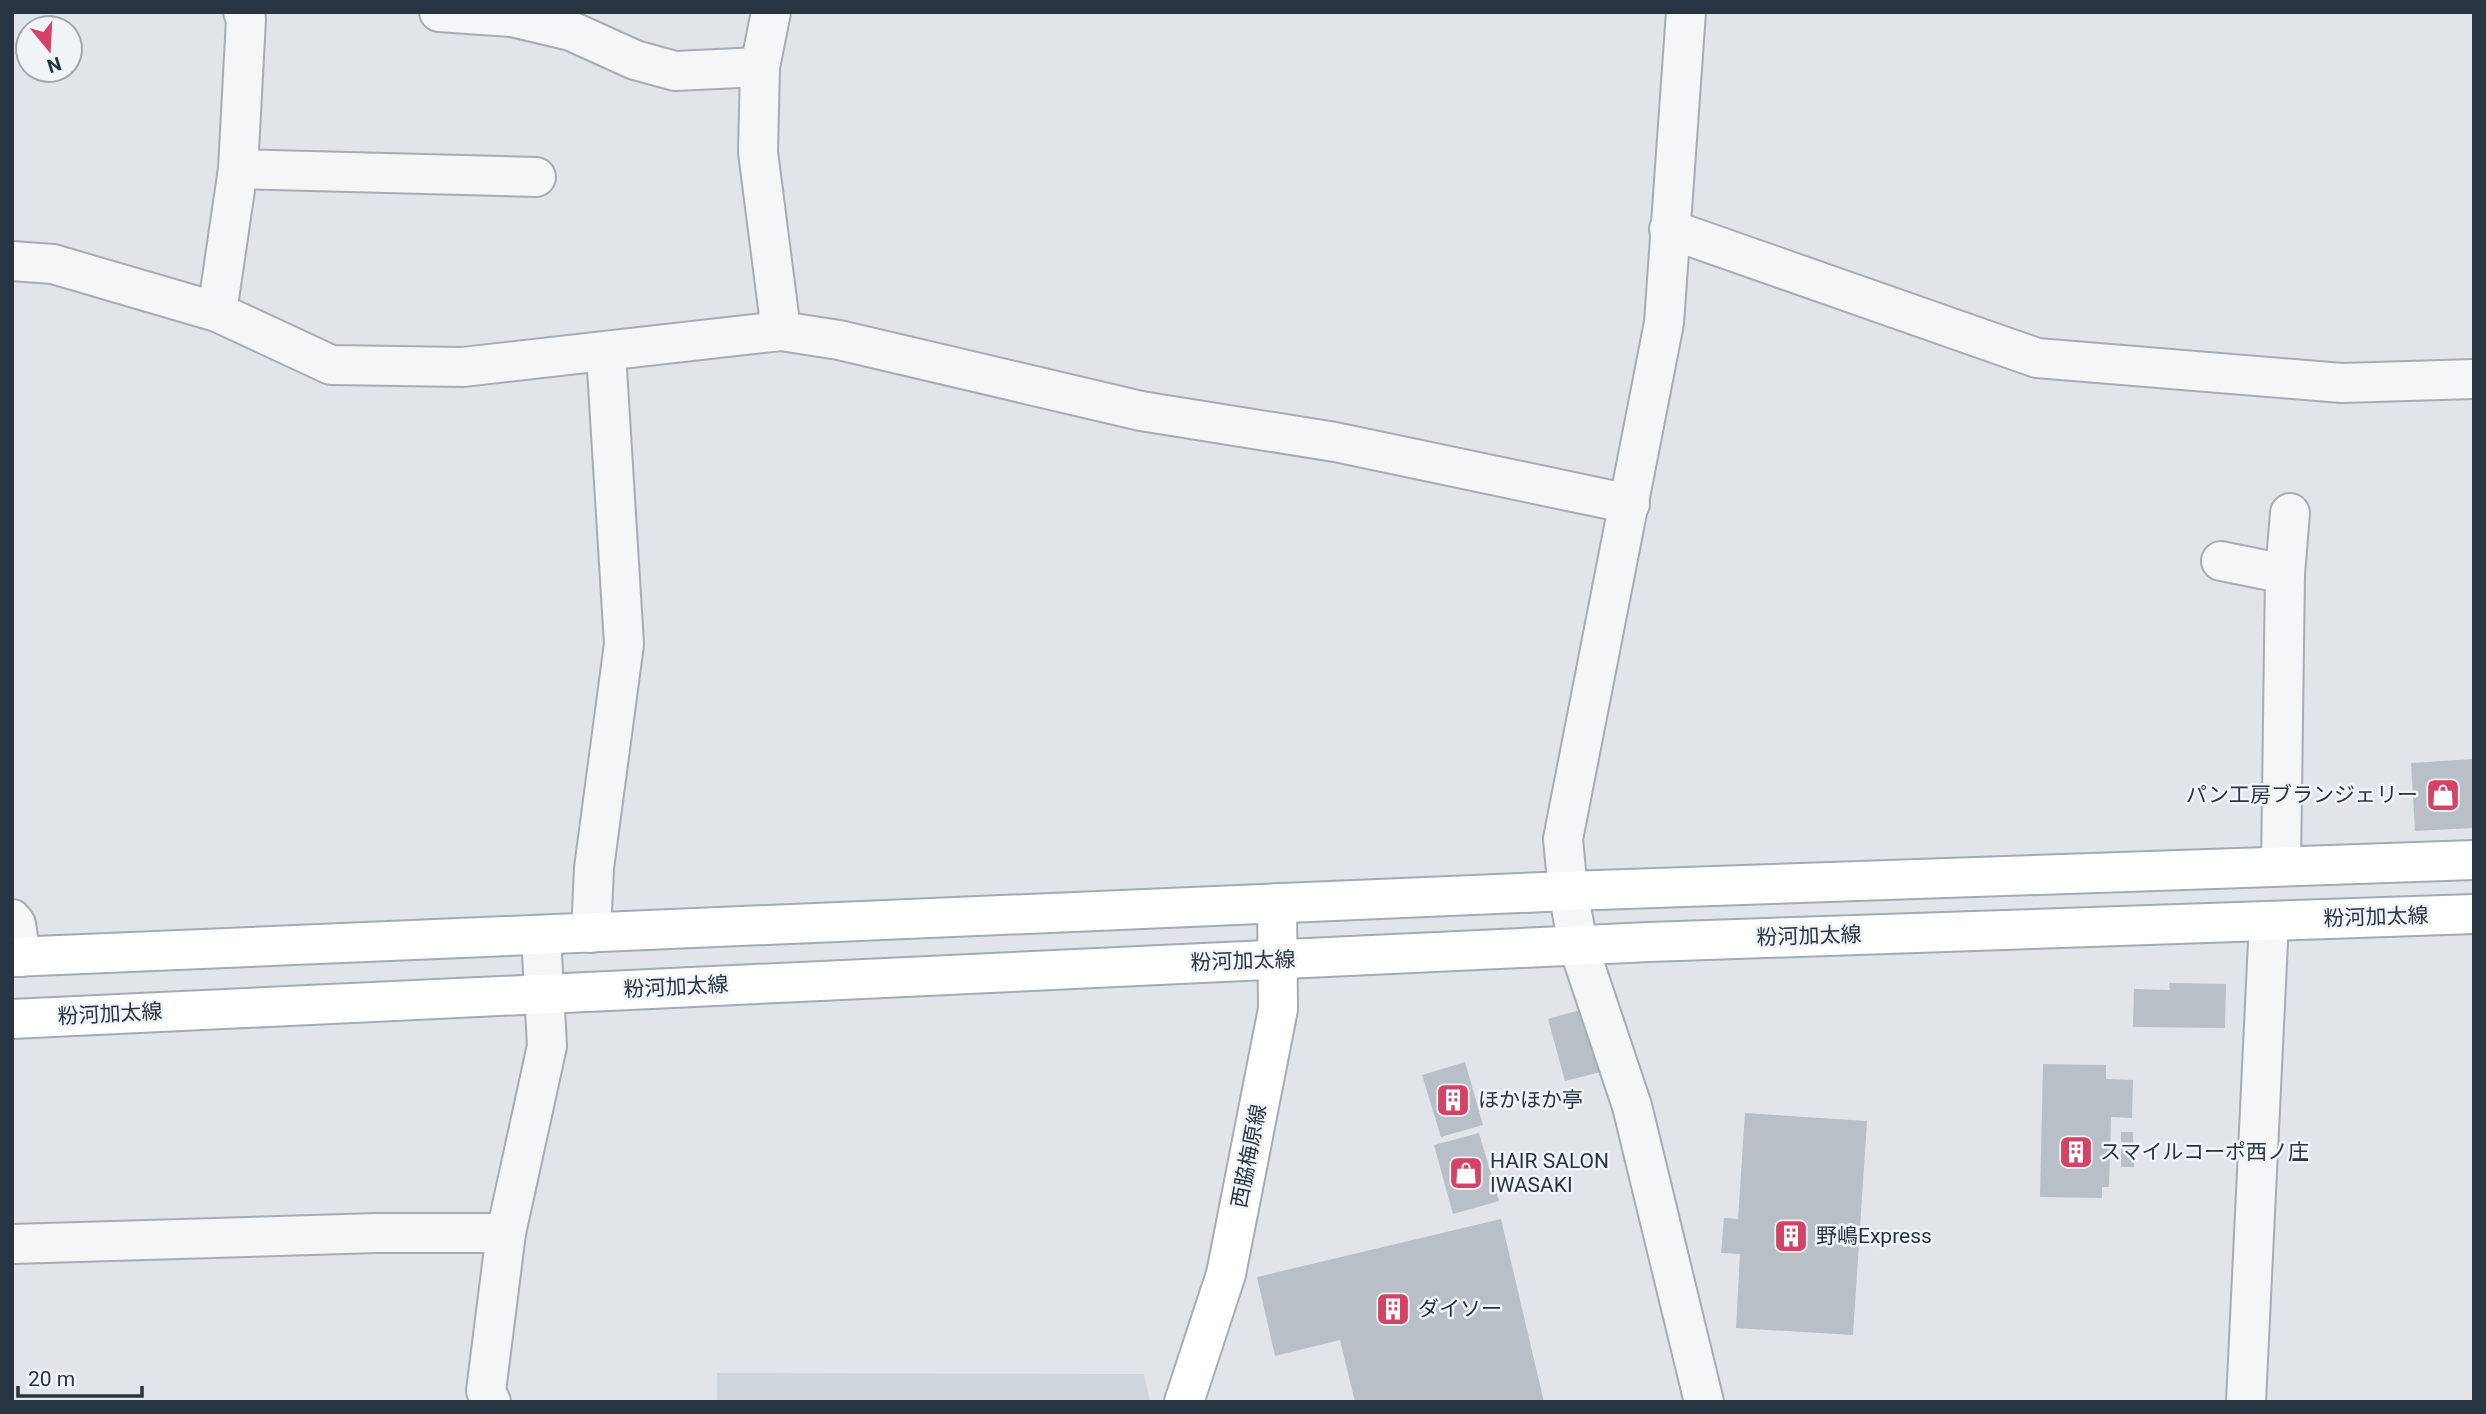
<svg xmlns="http://www.w3.org/2000/svg" width="2486" height="1414" font-family="Roboto,'Noto Sans JP',sans-serif">
<style>
.built{fill:#cfd5dc}
.building{fill:#b8bfc7}
.lines{fill:none;stroke-linecap:round;stroke-linejoin:round}
.minor-casing{stroke:#a6acb4;stroke-width:42}
.secondary-casing{stroke:#a6acb4;stroke-width:42}
.primary-casing{stroke:#a0abb6;stroke-width:42}
.minor{stroke:#f4f6f8;stroke-width:38}
.secondary{stroke:#fff;stroke-width:38}
.primary{stroke:#fff;stroke-width:38}
.labels{text-anchor:middle;stroke-width:5;stroke-linejoin:round;paint-order:stroke}
.poi-label{font-size:21px;fill:#293442;stroke:#f1f4f7;text-anchor:start}
.street-label{font-size:21px;fill:#293442;stroke:#f1f4f7}
</style>
<rect width="100%" height="100%" fill="#e1e5ea"/>
<!-- built -->
<path class="built" d="M717,1373l427,1 6,28h-433z"/>
<!-- building -->
<g class="building">
<path d="M2474,759v69l-59,3 -4,-68z"/>
<path d="M2169,983l57,1 -1,44 -92,-1 1,-38 36,1z"/>
<path d="M1583,1009l18,63 -36,9 -17,-62z"/>
<path d="M1465,1062l18,63 -42,12 -19,-62z"/>
<path d="M2043,1064l63,1v14l27,1 -1,38 -21,-1 -2,70h-7v11l-62,-1z"/>
<path d="M1745,1113l122,8 -14,214 -117,-7 4,-74 -19,-1 3,-35 14,1z"/>
<path d="M2121,1132h12l1,35h-13z"/>
<path d="M1479,1133l20,68 -46,13 -19,-69z"/>
<path d="M1501,1219l43,183h-189l-15,-62 -65,16 -18,-79z"/>
</g>
<g class="lines">
<!-- minor casing -->
<g class="minor-casing">
<g id="minor">
<path d="M439,12l73,5 59,14 64,29 40,11 85,-4"/>
<path d="M771,12l-11,55 -2,85 23,179"/>
<path d="M1686,12l-22,311 -101,516 5,52 10,54 54,161 72,296"/>
<path d="M238,169l298,8"/>
<path d="M1669,229l368,129 305,25 132,-4"/>
<path d="M12,261l41,3 164,48 114,53 132,2 318,-36 58,9 302,71 194,31 295,62"/>
<path d="M217,312l21,-143 8,-150 -3,-7"/>
<path d="M2221,561l64,13"/>
<path d="M2281,866l4,-292 5,-61"/>
<path d="M12,919l4,5 5,33"/>
<path d="M591,933l3,-65 30,-224 -18,-291"/>
<path d="M12,1244l365,-11h129"/>
<path d="M491,1402l-5,-11 20,-158 41,-187 -6,-110"/>
<path d="M2246,1402l23,-481"/>
</g>
</g>
<!-- secondary casing -->
<g class="secondary-casing">
<path id="secondary" d="M1184,1402l42,-128 52,-265 -1,-106"/>
</g>
<!-- primary casing -->
<g class="primary-casing">
<g id="primary">
<path d="M12,957l1556,-66 906,-31"/>
<path d="M12,1019l1637,-77 825,-28"/>
</g>
</g>
<!-- minor -->
<use href="#minor" class="minor"/>
<!-- secondary -->
<use href="#secondary" class="secondary"/>
<!-- primary -->
<use href="#primary" class="primary"/>
</g>
<!-- icons -->
<defs>
<g id="shop-square" transform="scale(1.75)"><rect x="-9" y="-9" width="18" height="18" rx="4" fill="#d24366" stroke="#f1f4f7"/><path d="M-5-2.5h2.3a2.7 3.5 0 0 1 5.4 0H5L5.5 6h-11ZM-1.5-2.5h3a1.5 2.3 0 0 0-3 0Z" fill="#fff"/></g>
<g id="building-square" transform="scale(1.75)"><rect x="-9" y="-9" width="18" height="18" rx="4" fill="#d24366" stroke="#f1f4f7"/><path d="M-4-6H4V6H1V3H-1V6H-4ZM-2.5-4.3h1.7v1.8h-1.7ZM.8-4.3h1.7v1.8H.8ZM-2.5-1h1.7V.8h-1.7ZM.8-1h1.7V.8H.8Z" fill="#fff"/></g>
</defs>
<g fill-rule="evenodd">
<use href="#shop-square" x="2443" y="795"/>
<use href="#building-square" x="1453" y="1100"/>
<use href="#building-square" x="2076" y="1152"/>
<use href="#shop-square" x="1466" y="1173"/>
<use href="#building-square" x="1791" y="1236"/>
<use href="#building-square" x="1393" y="1309"/>
</g>
<g class="labels">
<!-- poi labels -->
<g class="poi-label">
<text x="2418" y="802" text-anchor="end">パン工房ブランジェリー</text>
<text x="1478" y="1107">ほかほか亭</text>
<text x="2100" y="1159">スマイルコーポ西ノ庄</text>
<text x="1490" y="1168">HAIR SALON<tspan x="1490" dy="24">IWASAKI</tspan></text>
<text x="1816" y="1243">野嶋Express</text>
<text x="1418" y="1316">ダイソー</text>
</g>
<!-- street labels -->
<g class="street-label">
<text transform="translate(2376 917) rotate(-2)" y="7">粉河加太線</text>
<text transform="translate(1809 936) rotate(-2)" y="7">粉河加太線</text>
<text transform="translate(1243 961) rotate(-2)" y="7">粉河加太線</text>
<text transform="translate(676 987) rotate(-3)" y="7">粉河加太線</text>
<text transform="translate(110 1014) rotate(-3)" y="7">粉河加太線</text>
<text transform="translate(1249 1156) rotate(-79)" y="7">西脇梅原線</text>
</g>
</g>
<!-- border -->
<rect width="2486" height="1414" fill="none" stroke="#293442" stroke-width="28"/>
<!-- north arrow -->
<g transform="translate(49 49) rotate(162)"><circle r="33" fill="#f1f4f7" stroke="#a1a7af" stroke-width="2"/>
<path d="M0-5L12 26L0 18L-12 26Z" fill="#d24366"/>
<text y="-10" font-size="19" font-weight="bold" text-anchor="middle" fill="#293442">N</text>
</g>
<!-- scale -->
<path d="M18 1386v10h124v-10" fill="none" stroke="#293442" stroke-width="3.5"/>
<text x="28" y="1386" font-size="21" fill="#293442" stroke="#f1f4f7" stroke-width="5" paint-order="stroke">20 m</text>
</svg>
